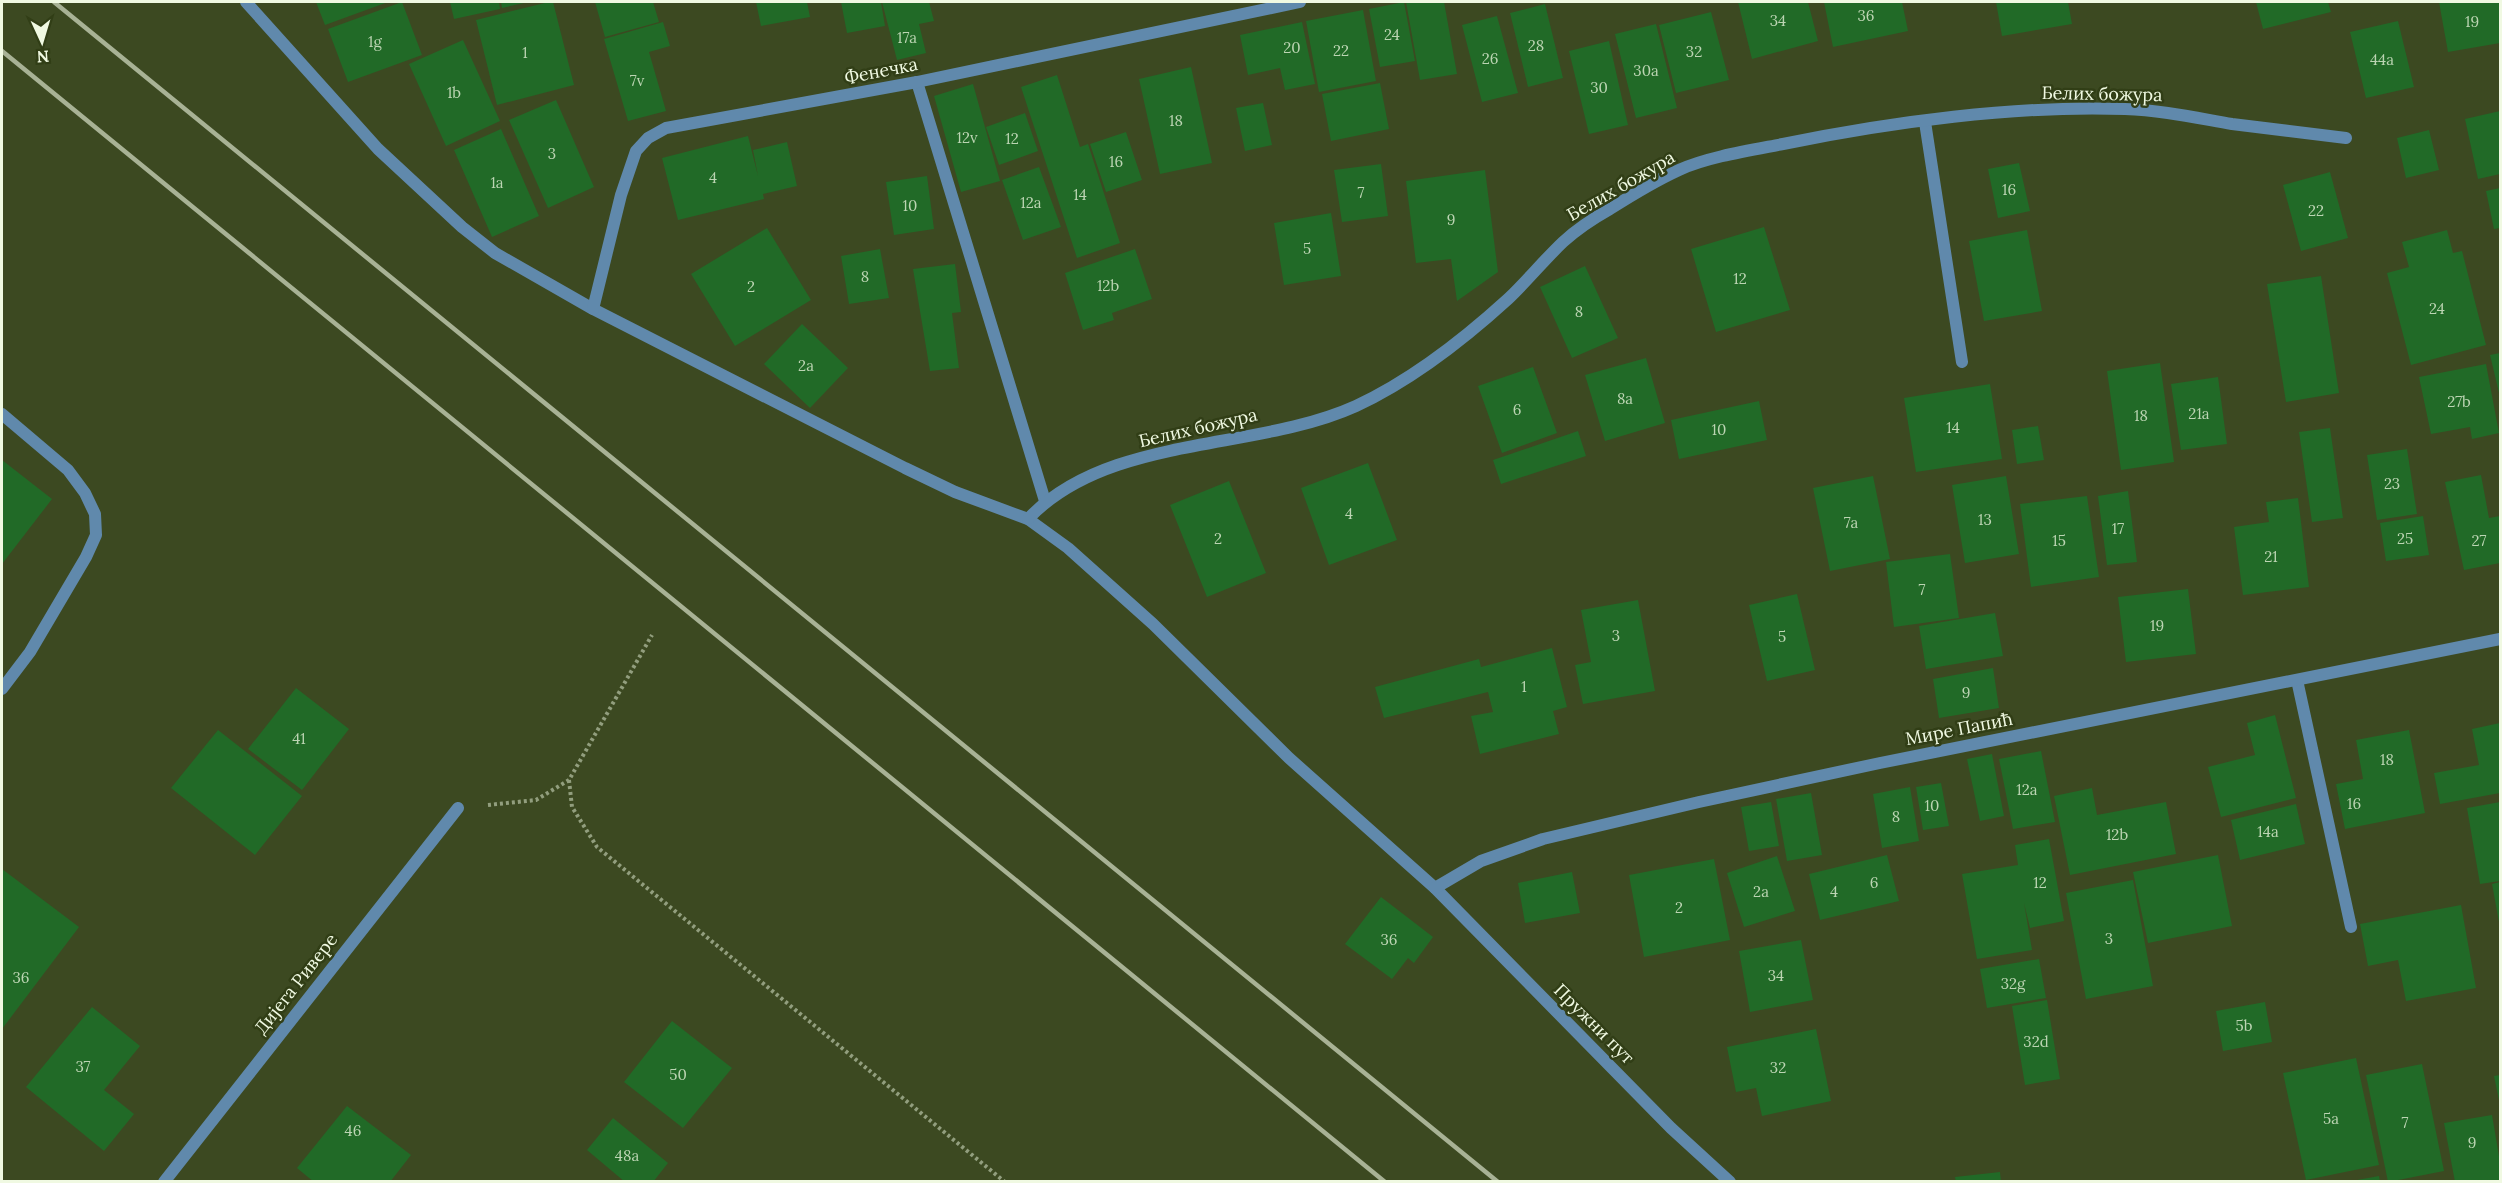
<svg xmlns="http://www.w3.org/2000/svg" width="2502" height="1183" font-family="Lora,serif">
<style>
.building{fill:#216a27}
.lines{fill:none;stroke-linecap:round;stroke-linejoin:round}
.path{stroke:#929e7e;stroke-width:4;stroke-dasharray:3 3;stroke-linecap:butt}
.lane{stroke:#6089ac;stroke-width:12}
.street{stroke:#6089ac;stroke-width:12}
.rail{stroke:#a8b295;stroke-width:4.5}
.labels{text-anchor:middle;stroke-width:5;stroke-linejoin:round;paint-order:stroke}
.number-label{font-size:15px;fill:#bcd5b3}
.street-label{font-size:18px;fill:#f0f9e2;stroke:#313e16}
</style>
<rect width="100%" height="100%" fill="#3c4921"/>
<!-- building -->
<g class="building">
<path d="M316,2h72l-63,23z"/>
<path d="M402,2l20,53 -74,27 -20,-53z"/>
<path d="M450,2h49l1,7 -46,10z"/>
<path d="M501,2h27l-26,6z"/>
<path d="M549,2h4l21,83 -77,20 -21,-85z"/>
<path d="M595,2h58l6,20 -54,15z"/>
<path d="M756,2h51l3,15 -49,9z"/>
<path d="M841,2h40l4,24 -38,7z"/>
<path d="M882,2h47l5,19 -15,3 7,29 -29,7z"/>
<path d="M1404,2l11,59 -35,6 -11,-58z"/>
<path d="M1406,2h38l13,72 -37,6z"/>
<path d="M1738,2h70l10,39 -66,18z"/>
<path d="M1824,2h78l6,29 -75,16z"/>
<path d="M1996,2h72l4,22 -70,12z"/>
<path d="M2256,2h72l3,10 -68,17z"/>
<path d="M2439,2h61v41l-52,9z"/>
<path d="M1545,4l18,74 -35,9 -18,-74z"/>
<path d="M1363,10l13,71 -57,11 -13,-71z"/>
<path d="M1711,12l18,68 -53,13 -17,-68z"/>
<path d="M1497,16l21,77 -36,9 -20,-77z"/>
<path d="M2398,21l16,66 -48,11 -16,-66z"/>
<path d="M663,22l7,24 -21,6 17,59 -38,10 -24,-82z"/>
<path d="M1302,22l13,62 -30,6 -5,-22 -32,7 -8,-40z"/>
<path d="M1656,24l21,84 -41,10 -21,-84z"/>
<path d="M463,40l37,81 -54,25 -37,-82z"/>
<path d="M1609,41l19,84 -39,9 -20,-83z"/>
<path d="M1191,67l21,96 -52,11 -21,-95z"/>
<path d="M1057,75l23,72 8,-3 32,99 -43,15 -56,-171z"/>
<path d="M1380,83l9,46 -58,12 -9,-47z"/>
<path d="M973,84l27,97 -39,11 -27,-96z"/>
<path d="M556,100l38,87 -46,21 -39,-88z"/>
<path d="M1263,103l9,42 -27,6 -9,-43z"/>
<path d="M2500,111v63l-22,5 -13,-60z"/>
<path d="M1025,113l13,38 -39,14 -13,-38z"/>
<path d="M501,129l38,87 -47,21 -38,-87z"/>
<path d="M2429,130l10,40 -33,8 -9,-40z"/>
<path d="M1126,132l16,48 -36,12 -16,-48z"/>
<path d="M748,136l10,40 -5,-26 34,-8 10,44 -34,8 1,5 -86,21 -16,-62z"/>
<path d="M2019,163l11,48 -32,7 -10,-49z"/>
<path d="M1381,164l7,52 -46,6 -8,-52z"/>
<path d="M1039,167l22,60 -38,13 -21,-60z"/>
<path d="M1485,170l13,102 -41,29 -6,-42 -35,4 -10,-82z"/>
<path d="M2330,172l18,66 -47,13 -18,-66z"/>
<path d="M927,176l7,53 -40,6 -8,-53z"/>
<path d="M2500,188v40l-6,1 -8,-38z"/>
<path d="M1331,213l10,63 -57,9 -10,-62z"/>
<path d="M1764,227l26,83 -74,22 -25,-83z"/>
<path d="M767,228l44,72 -76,46 -44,-72z"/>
<path d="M2027,230l15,81 -58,10 -15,-80z"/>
<path d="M2447,230l6,23 9,-2 24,94 -75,20 -24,-92 22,-6 -7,-25z"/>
<path d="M880,249l9,49 -40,6 -8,-48z"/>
<path d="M1135,249l17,50 -40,14 2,7 -31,10 -18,-57z"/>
<path d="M955,264l6,48 -9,1 7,55 -29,3 -17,-102z"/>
<path d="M1585,266l33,72 -46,20 -32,-71z"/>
<path d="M2321,276l18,117 -53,9 -19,-118z"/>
<path d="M802,324l46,44 -38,40 -46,-44z"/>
<path d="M2500,353v44l-10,-42z"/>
<path d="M1646,358l19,65 -60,18 -20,-66z"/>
<path d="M2160,363l14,99 -53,8 -14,-99z"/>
<path d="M2486,364l13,69 -27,6 -2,-12 -39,7 -12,-57z"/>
<path d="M1533,367l24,66 -55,20 -24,-67z"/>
<path d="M2218,377l9,67 -46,6 -10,-66z"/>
<path d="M1990,384l12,75 -86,13 -12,-74z"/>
<path d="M1759,401l8,39 -88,19 -8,-39z"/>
<path d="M2038,426l6,34 -27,4 -5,-34z"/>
<path d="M2330,428l13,90 -31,4 -13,-90z"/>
<path d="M1578,431l8,25 -85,28 -8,-24z"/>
<path d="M2407,449l10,65 -40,6 -10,-65z"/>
<path d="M2,460l50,39 -50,65z"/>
<path d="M1368,463l29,77 -68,25 -28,-77z"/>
<path d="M2481,475l8,43 11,-2v47l-36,7 -19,-88z"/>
<path d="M1873,476l17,83 -60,12 -17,-83z"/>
<path d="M2006,476l13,78 -54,9 -13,-78z"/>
<path d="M1229,481l37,92 -59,24 -37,-92z"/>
<path d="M2128,491l9,71 -30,3 -9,-69z"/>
<path d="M2087,496l12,81 -68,10 -11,-83z"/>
<path d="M2298,498l11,89 -66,8 -9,-68 35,-5 -3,-20z"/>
<path d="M2423,516l6,39 -43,6 -6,-38z"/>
<path d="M1950,554l9,64 -65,9 -8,-65z"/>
<path d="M2188,589l8,65 -70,8 -8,-65z"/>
<path d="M1797,594l18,76 -48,11 -18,-76z"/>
<path d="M1638,600l17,91 -72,13 -8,-39 16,-3 -10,-52z"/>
<path d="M1995,613l8,43 -77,13 -7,-43z"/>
<path d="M1552,648l15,59 -14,4 6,23 -79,20 -9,-38 22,-4 -5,-20 -104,26 -9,-31 104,-28 2,8z"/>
<path d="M1993,668l6,40 -60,10 -6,-39z"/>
<path d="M296,688l53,41 -47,61 -54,-41z"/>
<path d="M2275,715l21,83 -75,19 -13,-50 47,-12 -8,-32z"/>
<path d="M2500,723v70l-60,11 -6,-31 45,-8 -7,-36z"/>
<path d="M218,730l84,66 -47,59 -84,-67z"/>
<path d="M2409,730l16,83 -80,16 -9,-45 27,-5 -7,-39z"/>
<path d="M2041,751l14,71 -42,7 -14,-70z"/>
<path d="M1992,754l12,62 -24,5 -13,-62z"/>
<path d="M1941,783l8,43 -26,4 -7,-43z"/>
<path d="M1910,787l9,54 -37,7 -9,-54z"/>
<path d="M2092,788l5,27 69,-13 10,52 -106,21 -16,-79z"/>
<path d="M1811,793l11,62 -35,6 -11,-62z"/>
<path d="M1771,802l8,44 -30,5 -8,-44z"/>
<path d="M2500,802v79l-20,3 -13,-76z"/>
<path d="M2296,804l9,40 -65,16 -9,-40z"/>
<path d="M2049,839l15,82 -34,7 -6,-25 8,47 -55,9 -15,-85 56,-9 -3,-20z"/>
<path d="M1887,855l12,46 -79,19 -11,-46z"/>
<path d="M2218,855l14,71 -84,17 -15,-71z"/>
<path d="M1777,856l18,55 -51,16 -17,-54z"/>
<path d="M1714,859l16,81 -86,17 -15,-82z"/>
<path d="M2,869l77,58 -77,102z"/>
<path d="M1572,872l8,41 -55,10 -7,-40z"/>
<path d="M2133,880l20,106 -67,13 -20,-106z"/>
<path d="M2500,882v40h-1l-7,-38z"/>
<path d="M1381,897l52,40 -19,26 -6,-5 -16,21 -47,-35z"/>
<path d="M2461,905l15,83 -70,13 -8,-41 -30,6 -8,-42z"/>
<path d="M1801,940l12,60 -63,12 -11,-61z"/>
<path d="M2039,959l7,39 -59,10 -7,-39z"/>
<path d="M2047,1000l13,79 -35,6 -13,-79z"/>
<path d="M2265,1002l7,40 -49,9 -7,-40z"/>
<path d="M92,1007l48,39 -36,44 30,24 -30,37 -78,-64z"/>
<path d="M672,1021l60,47 -49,60 -59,-46z"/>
<path d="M1816,1029l15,72 -69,15 -6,-28 -20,4 -9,-45z"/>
<path d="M2356,1058l23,107 -73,15 -23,-107z"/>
<path d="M2422,1064l22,107 -56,11 -22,-107z"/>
<path d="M2500,1075v25h-1l-5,-24z"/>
<path d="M347,1106l64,49 -21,27h-76l-17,-14z"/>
<path d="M2492,1115l8,47v20h-45l-11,-59z"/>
<path d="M613,1118l55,45 -15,19h-28l-38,-32z"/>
<path d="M2000,1172l1,10h-45l-1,-5z"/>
<path d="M2379,1176l1,6h-23v-2z"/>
</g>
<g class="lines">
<!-- path -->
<g class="path">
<path d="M569,780l3,27 25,40 408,335"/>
<path d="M488,805l48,-5 33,-20 83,-145"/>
</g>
<!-- lane -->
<g class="lane">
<path d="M1925,122l37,240"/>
<path d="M2297,680l54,247"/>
</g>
<!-- street -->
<g class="street">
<path d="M246,2l132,147 84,78 33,26 98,56 312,159 50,24 73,27 40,29 85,76 136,134 146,130 236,240 59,54"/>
<path d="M917,82l128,419"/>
<path d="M593,309l28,-114 15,-44 12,-13 18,-10 251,-46 383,-80"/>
<path d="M2,414l66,56 17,23 10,21 1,21 -10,22 -56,95 -28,37"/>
<path d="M1028,519c80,-85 227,-67 328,-113 56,-26 107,-66 152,-107 19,-18 36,-39 55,-57 13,-12 31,-24 47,-33 22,-14 45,-28 69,-39 28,-13 73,-20 104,-26 107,-22 234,-39 342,-35 36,1 72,9 107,15 38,5 76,9 114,14"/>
<path d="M1435,888l46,-27 62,-22 156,-37 181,-39 620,-124"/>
<path d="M164,1182l294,-374"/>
</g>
<!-- rail -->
<g class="rail">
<path d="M54,2l1444,1180"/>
<path d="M2,51l1383,1131"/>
</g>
</g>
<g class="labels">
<!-- number labels -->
<g class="number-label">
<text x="1866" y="21">36</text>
<text x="1778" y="26">34</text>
<text x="2472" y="27">19</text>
<text x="1392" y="40">24</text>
<text x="907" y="43">17a</text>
<text x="375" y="47">1g</text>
<text x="1536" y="51">28</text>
<text x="1292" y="53">20</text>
<text x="1341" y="56">22</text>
<text x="1694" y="57">32</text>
<text x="525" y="58">1</text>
<text x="1490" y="64">26</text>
<text x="2382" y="65">44a</text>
<text x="1646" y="76">30a</text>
<text x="637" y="86">7v</text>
<text x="1599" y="93">30</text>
<text x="454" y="98">1b</text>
<text x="1176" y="126">18</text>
<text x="967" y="143">12v</text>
<text x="1012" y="144">12</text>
<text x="552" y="159">3</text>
<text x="1116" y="167">16</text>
<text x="713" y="183">4</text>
<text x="497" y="188">1a</text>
<text x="2009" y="195">16</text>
<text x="1361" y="198">7</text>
<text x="1080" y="200">14</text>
<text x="1031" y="208">12a</text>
<text x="910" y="211">10</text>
<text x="2316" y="216">22</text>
<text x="1451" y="225">9</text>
<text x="1307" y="254">5</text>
<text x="865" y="282">8</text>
<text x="1740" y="284">12</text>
<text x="1108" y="291">12b</text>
<text x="751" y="292">2</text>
<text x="2437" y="314">24</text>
<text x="1579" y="317">8</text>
<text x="806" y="371">2a</text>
<text x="1625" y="404">8a</text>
<text x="2459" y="407">27b</text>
<text x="1517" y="415">6</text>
<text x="2199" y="419">21a</text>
<text x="2141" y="421">18</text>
<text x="1953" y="433">14</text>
<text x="1719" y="435">10</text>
<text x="2392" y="489">23</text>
<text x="1349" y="519">4</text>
<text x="1985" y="525">13</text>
<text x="1851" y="528">7a</text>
<text x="2118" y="534">17</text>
<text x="1218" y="544">2</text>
<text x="2405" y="544">25</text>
<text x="2059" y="546">15</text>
<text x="2479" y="546">27</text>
<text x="2271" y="562">21</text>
<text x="1922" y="595">7</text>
<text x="2157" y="631">19</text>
<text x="1616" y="641">3</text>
<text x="1782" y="642">5</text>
<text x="1524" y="692">1</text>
<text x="1966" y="698">9</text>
<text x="299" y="744">41</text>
<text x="2387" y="765">18</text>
<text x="2027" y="795">12a</text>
<text x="2354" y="809">16</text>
<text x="1932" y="811">10</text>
<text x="1896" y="822">8</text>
<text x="2268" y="837">14a</text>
<text x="2117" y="840">12b</text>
<text x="1874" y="888">6</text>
<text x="2040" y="888">12</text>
<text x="1761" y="897">2a</text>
<text x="1834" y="897">4</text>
<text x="1679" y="913">2</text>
<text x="2109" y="944">3</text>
<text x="1389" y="945">36</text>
<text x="1776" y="981">34</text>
<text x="21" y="983">36</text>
<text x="2013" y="989">32g</text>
<text x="2244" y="1031">5b</text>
<text x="2036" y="1047">32d</text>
<text x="83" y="1072">37</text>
<text x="1778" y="1073">32</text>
<text x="678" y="1080">50</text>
<text x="2331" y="1124">5a</text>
<text x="2405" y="1128">7</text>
<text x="353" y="1136">46</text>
<text x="2472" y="1148">9</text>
<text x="627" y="1161">48a</text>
</g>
<!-- street labels -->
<g class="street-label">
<text transform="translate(881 71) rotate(-11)" y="6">Фенечка</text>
<text transform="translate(2102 94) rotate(1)" y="6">Белих божура</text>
<text transform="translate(1621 186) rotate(-30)" y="6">Белих божура</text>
<text transform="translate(1198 428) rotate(-13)" y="6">Белих божура</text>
<text transform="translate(1959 729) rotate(-11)" y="6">Мире Папић</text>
<text transform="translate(296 984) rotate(-52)" y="6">Дијега Ривере</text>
<text transform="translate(1594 1024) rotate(45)" y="6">Пружни пут</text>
</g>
</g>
<!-- border -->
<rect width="2502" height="1183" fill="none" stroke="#f0f9e2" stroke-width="6"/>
<!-- north arrow -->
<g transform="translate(42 42) rotate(176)" stroke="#313e16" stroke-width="4.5" paint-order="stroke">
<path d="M0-4.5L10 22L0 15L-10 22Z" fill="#f0f9e2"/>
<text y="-9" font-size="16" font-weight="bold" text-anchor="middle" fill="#f0f9e2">N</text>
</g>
</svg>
